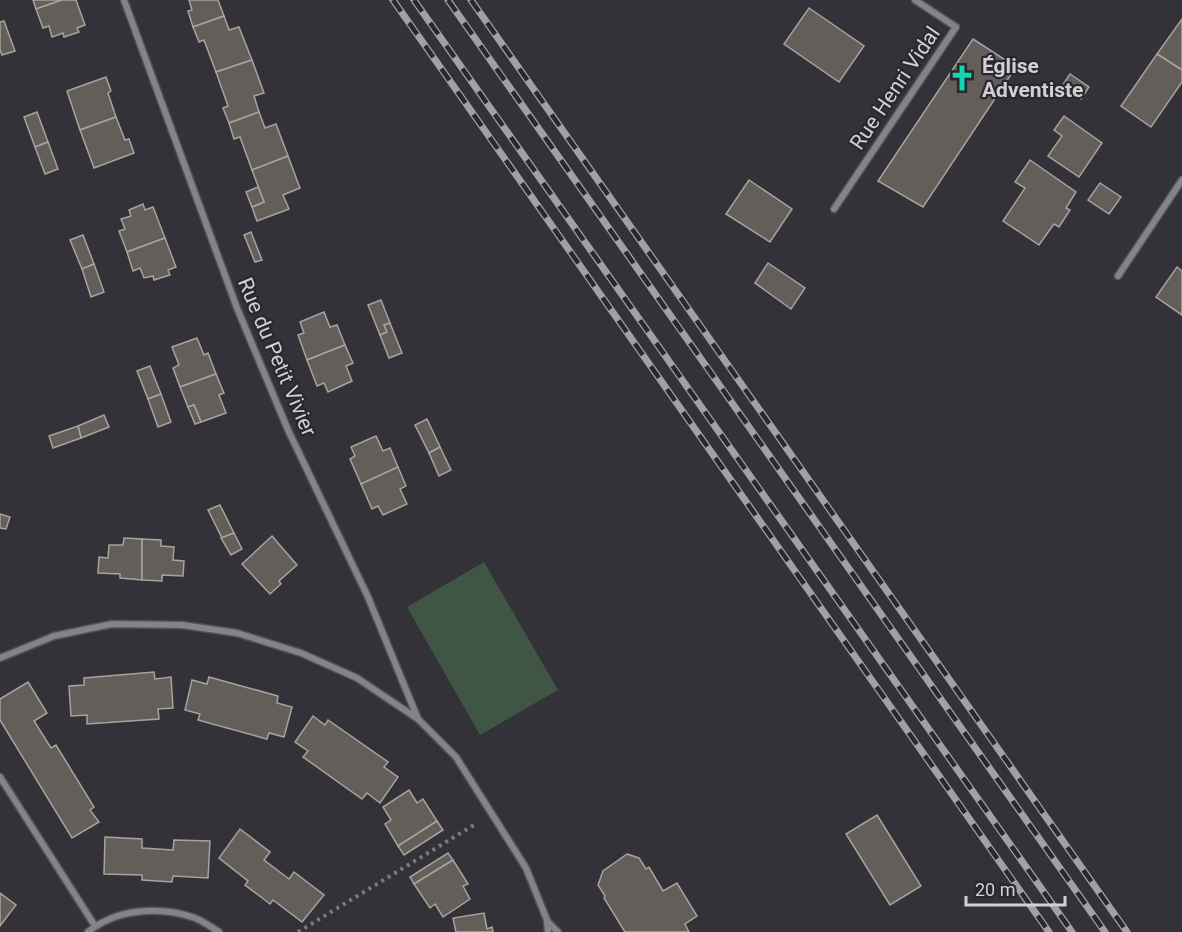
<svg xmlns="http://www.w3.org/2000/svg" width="1182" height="932" font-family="Roboto,sans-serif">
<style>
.green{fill:#405645}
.building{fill:#645e5b;stroke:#a9a29f;stroke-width:1.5}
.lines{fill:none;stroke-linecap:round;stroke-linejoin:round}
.street-casing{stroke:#515156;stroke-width:9}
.path{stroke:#7a7a7f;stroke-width:4;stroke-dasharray:3 4.5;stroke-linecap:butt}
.street{stroke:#83848a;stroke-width:6}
.rail-casing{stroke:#a1a1a5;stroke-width:7}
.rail{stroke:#28282e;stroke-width:4.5;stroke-dasharray:14;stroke-linecap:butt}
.labels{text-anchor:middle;stroke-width:4.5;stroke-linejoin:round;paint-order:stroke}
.poi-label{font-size:21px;font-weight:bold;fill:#d1d1d5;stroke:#28282e;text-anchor:start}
.street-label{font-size:21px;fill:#d1d1d5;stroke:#28282e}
</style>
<rect width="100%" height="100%" fill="#323238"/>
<!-- green -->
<path class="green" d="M484,562l74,128 -78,45 -73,-128z"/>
<!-- building -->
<g class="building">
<path d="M33,0h29l-26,9z"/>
<path d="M62,0h14l9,25 -8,3 2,4 -15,5 -1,-4 -11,4 -3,-11 -6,2 -7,-19z"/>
<path d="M189,0h29l6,16 -31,11 -5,-16 4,-1z"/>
<path d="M809,8l55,38 -25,36 -55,-38z"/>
<path d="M224,16l5,14 10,-3 13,33 -36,12 -12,-32 -5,2 -6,-15z"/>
<path d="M1182,19v51l-25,-16z"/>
<path d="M4,21l11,30 -13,4 -2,-5v-28z"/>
<path d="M973,39l43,28 -93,140 -45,-26z"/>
<path d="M1157,54l25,16v12l-31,45 -30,-21z"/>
<path d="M252,60l12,33 -10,3 5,16 -30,11 -6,-15 5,-2 -12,-34z"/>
<path d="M1070,74l19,13 -8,12 -19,-13z"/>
<path d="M106,77l5,14 -3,2 8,24 -36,13 -13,-39z"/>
<path d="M37,112l11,30 -13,5 -11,-30z"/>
<path d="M259,112l6,16 11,-4 12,32 -36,14 -12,-33 -6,2 -5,-16z"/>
<path d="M1064,116l38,27 -23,34 -31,-21 14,-20 -8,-6z"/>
<path d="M116,117l9,23 4,-1 5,14 -40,15 -14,-38z"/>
<path d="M48,142l10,27 -13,5 -10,-27z"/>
<path d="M288,156l12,32 -17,7 6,14 -32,12 -5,-14 12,-5 -12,-32z"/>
<path d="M1030,160l46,32 -10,16 4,2 -11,17 -5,-3 -15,21 -36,-24 22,-33 -10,-6z"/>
<path d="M749,180l43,29 -22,33 -44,-28z"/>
<path d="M1100,183l21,14 -12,17 -21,-14z"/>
<path d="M258,187l6,15 -12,5 -6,-15z"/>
<path d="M143,204l2,6 8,-3 12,31 -38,14 -8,-21 6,-2 -4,-10 10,-3 -2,-6z"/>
<path d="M251,232l11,28 -7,2 -11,-27z"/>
<path d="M83,235l11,29 -12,5 -12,-29z"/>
<path d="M165,238l11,29 -8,3 2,5 -16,5 -1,-4 -9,2 -4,-10 -7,3 -6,-19z"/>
<path d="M768,263l37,25 -14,21 -36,-26z"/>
<path d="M94,264l10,28 -13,5 -9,-28z"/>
<path d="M1177,267l5,4v44l-26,-18z"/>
<path d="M381,300l9,23 -6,2 3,7 -7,3 -12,-30z"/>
<path d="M324,312l6,15 7,-2 8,20 -38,15 -9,-25 6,-2 -4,-11z"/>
<path d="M390,323l12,30 -13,5 -9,-23 7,-3 -3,-7z"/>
<path d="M197,338l7,17 4,-2 8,21 -36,13 -7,-19 6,-3 -7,-18z"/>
<path d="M345,345l8,18 -7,3 6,15 -24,11 -4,-9 -7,3 -10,-26z"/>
<path d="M150,366l11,28 -13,5 -11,-28z"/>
<path d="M216,374l8,19 -5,2 7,18 -25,9 -7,-17 -6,2 -8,-20z"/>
<path d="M161,394l10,28 -13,5 -10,-28z"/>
<path d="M194,405l7,17 -6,2 -7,-17z"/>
<path d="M104,415l5,12 -28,11 -3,-12z"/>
<path d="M427,419l13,28 -11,6 -14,-28z"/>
<path d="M78,426l3,12 -28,10 -4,-12z"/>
<path d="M376,436l7,15 7,-3 8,19 -37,17 -11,-25 5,-3 -4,-9z"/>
<path d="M440,447l11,23 -12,6 -10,-23z"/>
<path d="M398,467l8,19 -6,3 7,15 -24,11 -5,-9 -6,3 -11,-25z"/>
<path d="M220,505l14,28 -12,5 -14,-28z"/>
<path d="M0,514l10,3 -4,12 -6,-1z"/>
<path d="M234,533l8,16 -11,6 -10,-17z"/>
<path d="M272,536l25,29 -18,16 2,3 -11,10 -28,-30z"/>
<path d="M124,538l18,1v41l-22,-2v-4l-22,-1 1,-16 9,1 1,-13h14z"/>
<path d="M142,539l19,1v6l13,1 -1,13 11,1 -1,15 -21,-1v6l-20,-1z"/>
<path d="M154,672l1,7 16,-2 2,31 -15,1 1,10 -72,5v-9l-16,1 -2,-30 15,-1v-7z"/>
<path d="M209,677l69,19 -1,7 15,4 -8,30 -15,-4 -2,6 -69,-19 2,-6 -15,-4 7,-30 15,4z"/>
<path d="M28,682l19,31 -13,8 17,27 5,-3 38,62 -4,3 9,12 -27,16 -72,-118v-21z"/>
<path d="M313,716l12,9 3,-5 60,42 -4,5 14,10 -18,26 -13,-10 -5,6 -59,-42 5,-6 -13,-9z"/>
<path d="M409,790l8,13 6,-4 14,22 -39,25 -13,-22 6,-4 -8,-13z"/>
<path d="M877,815l44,71 -31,19 -44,-71z"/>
<path d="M437,821l6,9 -39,25 -6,-9z"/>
<path d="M240,829l30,23 -6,8 25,19 5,-7 30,23 -22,27 -29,-22 -3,4 -13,-10 -12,-9 3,-4 -29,-23z"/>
<path d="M105,837l37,2v9l31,2 1,-10 36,1 -2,37 -35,-2 -1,6 -30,-2v-5l-38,-1z"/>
<path d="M448,853l5,7 -39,24 -4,-7z"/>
<path d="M627,854l12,4 7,11 3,-2 14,24 14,-8 20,33 -12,8 4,8h-64l-21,-34 1,-2 -7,-11 5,-14z"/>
<path d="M453,860l15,24 -5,2 7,13 -27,18 -8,-13 -5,4 -16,-24z"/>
<path d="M0,893l16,12 -16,21z"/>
<path d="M484,913l3,16 5,-2 1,5h-37l-3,-14z"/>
</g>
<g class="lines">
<!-- street casing -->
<g class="street-casing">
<g id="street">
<path d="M124,0l113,308 51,122 80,167 50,122"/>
<path d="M834,209l122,-182 -41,-27"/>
<path d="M1118,276l64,-96"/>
<path d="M0,658l54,-22 58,-12 70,1 55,8 64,20 56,25 61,41 38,38 70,111 21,52 1,12"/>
<path d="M0,777l95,149"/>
<path d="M547,921l11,11"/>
<path d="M88,932c29,-24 73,-26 107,-14 8,3 16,9 24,14"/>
</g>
</g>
<!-- path -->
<path class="path" d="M298,932l176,-107"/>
<!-- street -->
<use href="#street" class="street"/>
<!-- rail casing -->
<g class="rail-casing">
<g id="rail">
<path d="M393,0l656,932"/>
<path d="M414,0l658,932"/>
<path d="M448,0l657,932"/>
<path d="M471,0l656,932"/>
</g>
</g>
<!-- rail -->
<use href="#rail" class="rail"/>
</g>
<!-- icons -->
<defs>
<g id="church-bare" transform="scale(2.07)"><path d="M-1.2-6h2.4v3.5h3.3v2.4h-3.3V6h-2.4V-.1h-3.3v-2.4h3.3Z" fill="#13d5b3" stroke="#28282e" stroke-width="2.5" paint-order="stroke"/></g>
</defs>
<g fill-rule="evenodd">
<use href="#church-bare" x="962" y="78"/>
</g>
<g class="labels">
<!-- poi labels -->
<g class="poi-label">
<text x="982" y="73">Église<tspan x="982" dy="24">Adventiste</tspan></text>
</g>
<!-- street labels -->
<g class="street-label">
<text transform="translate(895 88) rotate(-56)" y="7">Rue Henri Vidal</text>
<text transform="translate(277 357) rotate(67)" y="7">Rue du Petit Vivier</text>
</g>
</g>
<!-- scale -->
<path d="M966 896v9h99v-9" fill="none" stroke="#d1d1d5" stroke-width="3"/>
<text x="975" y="896" font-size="18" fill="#d1d1d5" stroke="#28282e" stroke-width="4.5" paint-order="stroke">20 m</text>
</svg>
